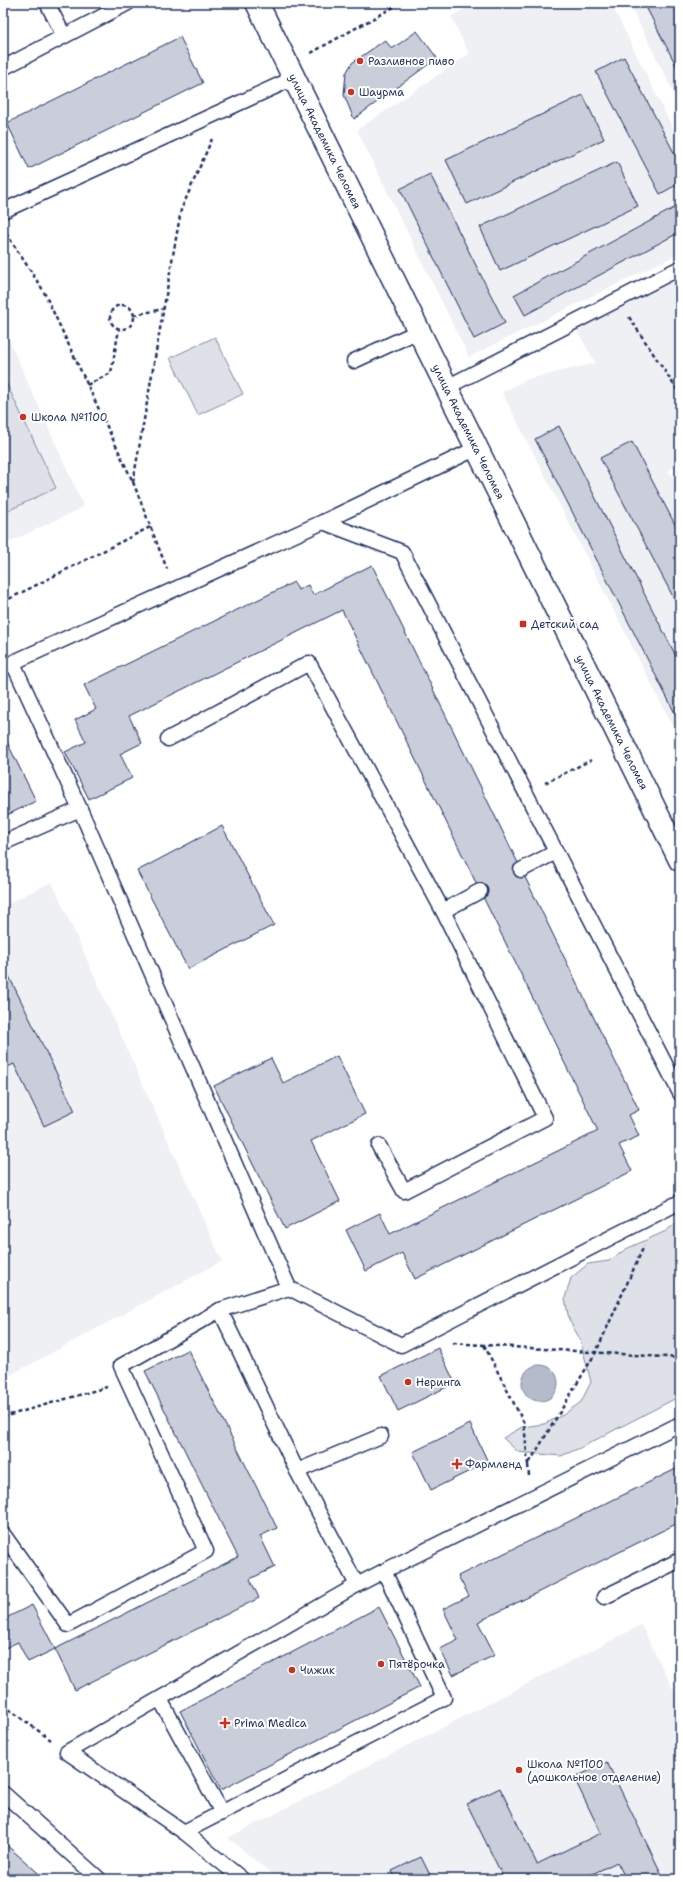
<svg xmlns="http://www.w3.org/2000/svg" width="683" height="1882" font-family="'Shantell Sans',sans-serif">
<style>
.built{fill:#eff0f4}
.green{fill:#dee1e7;stroke:#7c88a2}
.water{fill:#b5bbca;stroke:#77839f}
.building{fill:#caceda;stroke:#1b2f5e}
.lines{fill:none;stroke-linecap:round;stroke-linejoin:round}
.lane-casing{stroke:#1b2f5e;stroke-width:17}
.street-casing{stroke:#1b2f5e;stroke-width:25}
.path{stroke:#1b2f5e;stroke-width:2.5;stroke-dasharray:4 3;stroke-linecap:butt}
.lane{stroke:#fff;stroke-width:14}
.street{stroke:#fff;stroke-width:22}
.poi-dot{fill:#c8321e;stroke:#fff;stroke-width:1.5}
.labels{text-anchor:middle;stroke-width:4;stroke-linejoin:round;paint-order:stroke}
.poi-label{font-size:11px;fill:#1b2f5e;stroke:#fff;text-anchor:start}
.street-label{font-size:11px;fill:#1b2f5e;stroke:#fff}
</style>
<rect width="100%" height="100%" fill="#fff"/>
<filter id="ink" filterUnits="userSpaceOnUse"><feTurbulence type="fractalNoise" baseFrequency=".025" numOctaves="2"/><feDisplacementMap in="SourceGraphic" scale="8" xChannelSelector="R" yChannelSelector="G"/><feConvolveMatrix kernelMatrix="1 2 1 2 8 2 1 2 1" color-interpolation-filters="sRGB"/></filter>
<g filter="url(#ink)">
<!-- built -->
<g class="built">
<path d="M478,3h133l69,140v110l-211,104 -112,-227 112,-76 -18,-38z"/>
<path d="M629,3h51v102z"/>
<path d="M680,258v206l-12,7 12,13v256l-178,-348 26,-13 68,-16 -28,-47z"/>
<path d="M3,327l81,180 -81,38z"/>
<path d="M52,882l170,379 -219,118v-473z"/>
<path d="M641,1625l39,78v176h-402l-50,-41z"/>
</g>
<!-- green -->
<g class="green">
<path d="M215,337l28,57 -45,21 -28,-57z"/>
<path d="M3,376l53,112 -53,25z"/>
<path d="M680,1220v176l-100,52 -19,8 -43,-4 -15,-14 19,-11 22,-3 19,-9 18,-13 10,-20 -11,-43 -11,-19 -4,-22 6,-20 17,-14 21,-3 17,-12 40,-18z"/>
</g>
<!-- water -->
<circle class="water" cx="540" cy="1383" r="18"/>
<!-- building -->
<g class="building">
<path d="M644,3h36v70z"/>
<path d="M417,31l20,27 -83,61 -10,-24 2,-22 6,-10 33,-23 7,9z"/>
<path d="M180,37l23,46 -174,86 -22,-46z"/>
<path d="M624,57l56,107v19l-20,11 -64,-122z"/>
<path d="M583,95l21,44 -137,65 -21,-44z"/>
<path d="M617,162l21,44 -138,65 -20,-44z"/>
<path d="M430,174l75,149 -31,16 -74,-150z"/>
<path d="M674,208l6,10v14l-155,83 -11,-20z"/>
<path d="M559,426l121,238v59l-145,-284z"/>
<path d="M632,442l48,92v76l-80,-152z"/>
<path d="M372,565l267,545 -10,5 10,21 -20,9 13,26 -217,108 -13,-26 -36,18 -20,-41 34,-17 10,21 208,-103 -256,-521 -213,106 13,27 -22,11 12,24 -43,21 -24,-47 21,-10 -11,-22 21,-11 -12,-24 210,-103 4,8 10,-5 5,10z"/>
<path d="M3,734l33,67 -33,16z"/>
<path d="M222,826l52,99 -86,44 -51,-98z"/>
<path d="M3,964l72,147 -31,15 -30,-62 -11,5z"/>
<path d="M337,1056l28,58 -54,27 29,60 -55,28 -71,-143 57,-28 12,25z"/>
<path d="M438,1348l17,35 -57,28 -17,-35z"/>
<path d="M188,1350l89,178 -17,8 15,31 -25,12 9,19 -184,92 -20,-41 183,-92 -93,-186z"/>
<path d="M470,1424l18,38 -57,28 -18,-38z"/>
<path d="M680,1467v55l-202,100 17,33 -42,20 -13,-26 18,-9 -15,-31 26,-13 -11,-20z"/>
<path d="M32,1605l23,44 -27,13 -10,-20 -15,7v-37l3,6z"/>
<path d="M379,1607l41,80 -199,103 -41,-79z"/>
<path d="M607,1762l57,117h-38l-9,-17 -35,17h-78l-37,-75 33,-16 37,76 64,-31 -27,-55z"/>
<path d="M3,1842l42,37h-42z"/>
<path d="M421,1857l11,22h-36l-4,-8z"/>
</g>
<g class="lines">
<!-- lane casing -->
<g class="lane-casing">
<g id="lane">
<path d="M47,3l17,33"/>
<path d="M3,68l125,-65"/>
<path d="M3,211l291,-133"/>
<path d="M354,361l65,-30"/>
<path d="M447,387l233,-119"/>
<path d="M323,522l79,30 278,541"/>
<path d="M13,663l67,146 209,479"/>
<path d="M3,667l320,-145 154,-74"/>
<path d="M168,739l141,-76 134,248 37,-20"/>
<path d="M3,843l77,-34"/>
<path d="M521,870l35,-18"/>
<path d="M379,1146l25,45 141,-73 -102,-207"/>
<path d="M297,1471l84,-35"/>
<path d="M3,1534l65,91 138,-74 -85,-185 99,-56 69,-22 112,57 279,-143"/>
<path d="M384,1571l296,-147"/>
<path d="M604,1597l76,-37"/>
<path d="M160,1699l62,114"/>
<path d="M3,1793l96,86"/>
<path d="M184,1832l260,-134 -60,-127 -27,14 -60,-114 -77,-161"/>
<path d="M242,1879l-58,-47 -117,-80 290,-167"/>
</g>
</g>
<!-- street casing -->
<g class="street-casing">
<g id="street">
<path id="s1" d="M257,3l423,857"/>
</g>
</g>
<!-- path -->
<g class="path">
<path d="M311,53l90,-50"/>
<path d="M6,233l37,57 90,192 48,-272 31,-71"/>
<circle cx="122" cy="317" r="12"/>
<path d="M134,315l29,-6"/>
<path d="M629,317l51,77"/>
<path d="M87,385l24,-12 8,-44"/>
<path d="M133,482l34,87"/>
<path d="M3,602l147,-75"/>
<path d="M545,783l46,-23"/>
<path d="M453,1343l227,15"/>
<path d="M484,1345l40,78 4,42"/>
<path d="M3,1417l104,-30"/>
<path d="M529,1476l-1,-11 68,-113 48,-106"/>
<path d="M3,1705l48,35"/>
</g>
<!-- lane -->
<use href="#lane" class="lane"/>
<!-- street -->
<use href="#street" class="street"/>
</g>
</g>
<!-- markers -->
<g class="poi-dot">
<circle cx="360" cy="61" r="4"/>
<circle cx="351" cy="92" r="4"/>
<circle cx="23" cy="417" r="4"/>
<rect x="519" y="620" width="8" height="8" rx="2"/>
<circle cx="408" cy="1382" r="4"/>
<path d="M455 1458h4v4h4v4h-4v4h-4v-4h-4v-4h4z"/>
<circle cx="381" cy="1664" r="4"/>
<circle cx="292" cy="1670" r="4"/>
<path d="M223 1717h4v4h4v4h-4v4h-4v-4h-4v-4h4z"/>
<circle cx="519" cy="1770" r="4"/>
</g>
<g class="labels">
<!-- poi labels -->
<g class="poi-label">
<text x="368" y="65">Разливное пиво</text>
<text x="359" y="96">Шаурма</text>
<text x="31" y="421">Школа №1100</text>
<text x="531" y="628">Детский сад</text>
<text x="416" y="1386">Неринга</text>
<text x="465" y="1468">Фармленд</text>
<text x="389" y="1668">Пятёрочка</text>
<text x="300" y="1674">Чижик</text>
<text x="234" y="1727">Prima Medica</text>
<text x="527" y="1768">Школа №1100<tspan x="527" dy="13">(дошкольное отделение)</tspan></text>
</g>
<!-- street labels -->
<g class="street-label">
<text dy="4" stroke="none"><textPath href="#s1" startOffset="154">улица Академика Челомея</textPath></text>
<text dy="4" stroke="none"><textPath href="#s1" startOffset="478">улица Академика Челомея</textPath></text>
<text dy="4" stroke="none"><textPath href="#s1" startOffset="802">улица Академика Челомея</textPath></text>
</g>
</g>
<!-- margin -->
<rect width="683" height="1882" fill="none" stroke="#fff" stroke-width="16"/>
<rect x="8" y="8" width="667" height="1866" fill="none" stroke="#1b2f5e" stroke-width="1.5" filter="url(#ink)"/>
</svg>
